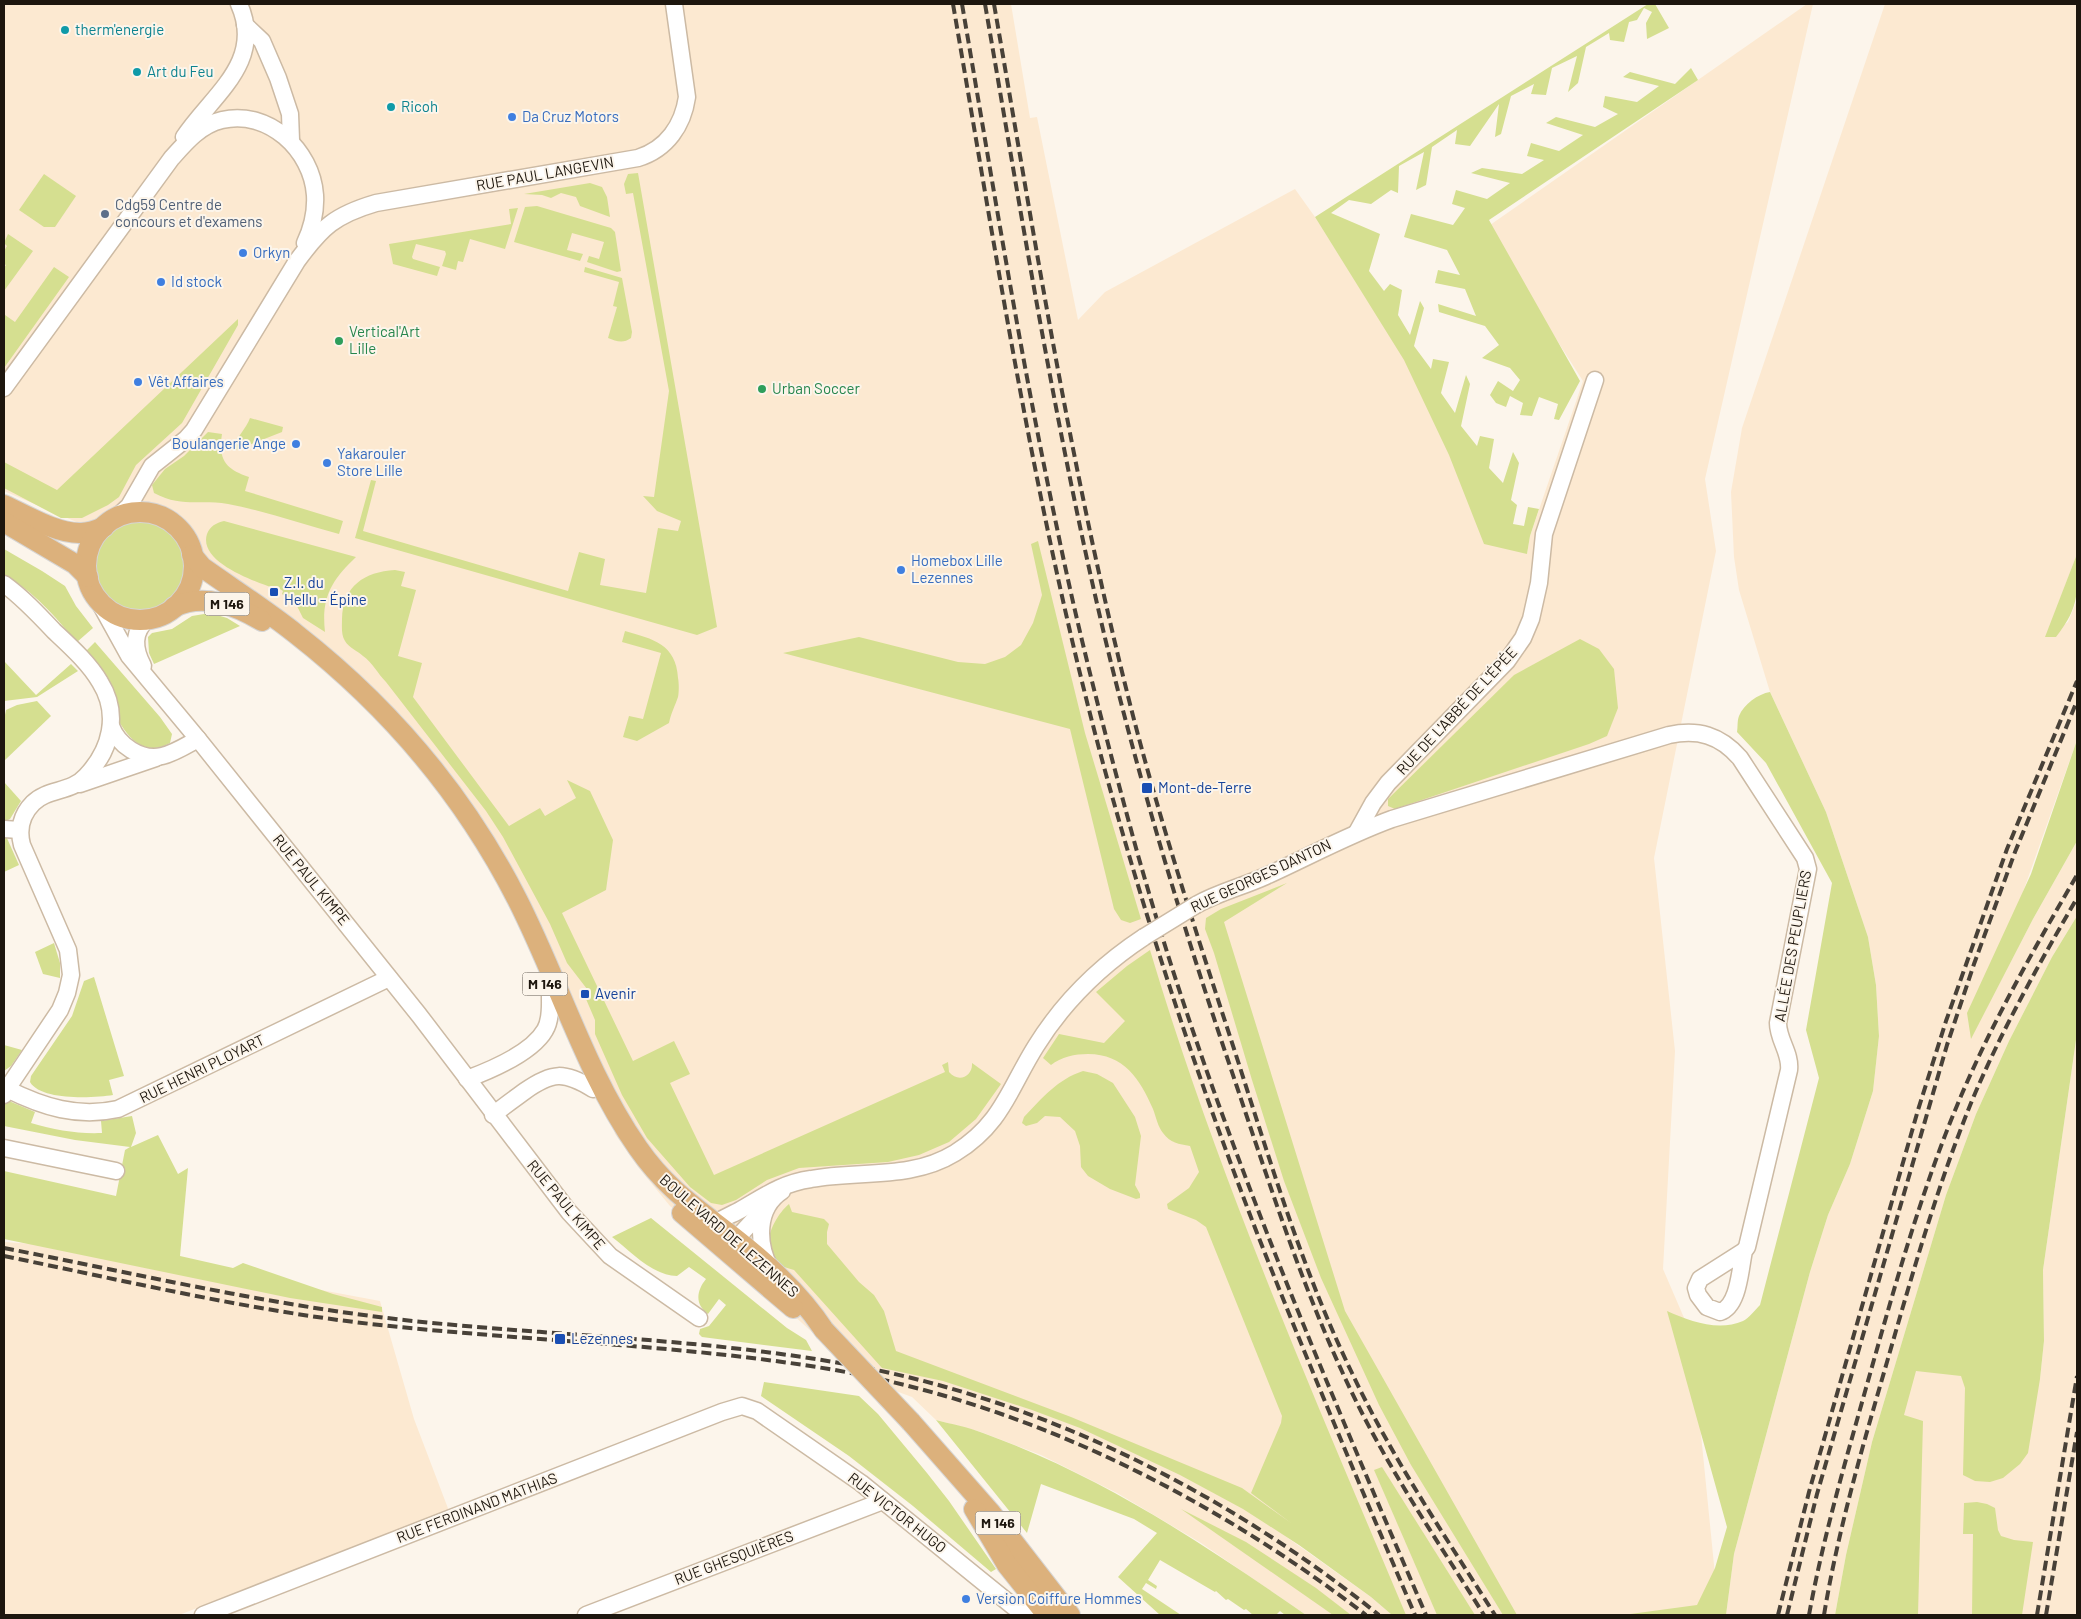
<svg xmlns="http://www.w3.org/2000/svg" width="2081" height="1619" font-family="Barlow,sans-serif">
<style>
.built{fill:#fce9d1}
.green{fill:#d5df90}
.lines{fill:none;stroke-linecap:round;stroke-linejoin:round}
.minor-casing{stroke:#ccbaa4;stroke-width:19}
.major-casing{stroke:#d6d5d4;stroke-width:22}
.minor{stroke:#fff;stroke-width:16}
.major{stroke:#dcb17c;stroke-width:20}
.rail{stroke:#484138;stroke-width:4;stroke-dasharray:10 5;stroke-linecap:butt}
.minor-bridge-casing{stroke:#ccbaa4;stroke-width:19;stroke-linecap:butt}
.major-bridge-casing{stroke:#d6d5d4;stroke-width:22;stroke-linecap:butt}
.minor-bridge{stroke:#fff;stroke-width:16}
.major-bridge{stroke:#dcb17c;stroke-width:20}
.culture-dot{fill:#0f9aa8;stroke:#fcf5eb;stroke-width:2}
.shop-dot{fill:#3f7fe0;stroke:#fcf5eb;stroke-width:2}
.service-dot{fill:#5c6f8a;stroke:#fcf5eb;stroke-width:2}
.leisure-dot{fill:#2e9e5b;stroke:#fcf5eb;stroke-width:2}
.transit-dot{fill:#1a4fb4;stroke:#fcf5eb;stroke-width:2}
.labels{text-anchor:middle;stroke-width:4;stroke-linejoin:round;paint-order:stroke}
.shield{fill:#fcf5eb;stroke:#605950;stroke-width:1}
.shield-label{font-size:14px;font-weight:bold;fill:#1d160e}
.culture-label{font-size:15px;fill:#0d838f;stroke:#fcf5eb;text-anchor:start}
.shop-label{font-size:15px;fill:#366cbe;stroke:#fcf5eb;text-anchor:start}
.street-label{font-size:15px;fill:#1d160e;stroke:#fcf5eb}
.service-label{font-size:15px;fill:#4e5e75;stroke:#fcf5eb;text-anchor:start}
.leisure-label{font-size:15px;fill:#27864d;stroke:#fcf5eb;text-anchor:start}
.transit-label{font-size:15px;fill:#164399;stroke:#fcf5eb;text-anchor:start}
</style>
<rect width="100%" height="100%" fill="#fcf5eb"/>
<!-- built -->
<g class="built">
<path d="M4,4h1007l19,114 7,-1 41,203 27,-28 190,-103 20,28 212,337 3,-18 53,-155 -57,-89 -36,-67 317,-221h6l-108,475 11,72 -62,307 21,193 -12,218 28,65 28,281h-313l-2,-3 -119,-76 86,61 21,18h-86l-105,-72 -84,-50 -76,-38 -60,-23 -45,-12 -24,-23 -49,-18 -136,-125 -57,-48 -32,-39 -23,-33 -2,-11 -116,-243 -51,-81 -89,-108 -109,-85 -94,-51 -150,-64z"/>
<path d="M1885,4h192v550l-31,83 22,-15 9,-22v140l-106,298 62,-119 44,-78v75l-25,41 -43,84 -33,73 -30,81 -74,247 -26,113 -11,60h-109l8,-61 76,-282 18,-57 22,-51 23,-73 6,-55 -3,-51 -8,-48 -42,-125 -56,-120 -31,-102 -5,-33 -3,-65 11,-64z"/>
<path d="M2077,1033v582h-234l68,-253 129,17 4,-38 -1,-71z"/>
<path d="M4,1242l93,6 283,53 34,118 35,92 -270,104h-175z"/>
</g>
<!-- green -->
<g class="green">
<path d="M1648,4h7l14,24 -22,11 -1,-16 6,-11 -8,-4 -7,12 -8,2 -5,20 -14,-2 -1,-7 -23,14 -8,36 -10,9 9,-36 -25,12 -6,27 -15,-1 3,-10 -23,12 -10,38 -6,3 4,-33 -29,42 -15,-2 2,-14 -25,17 -6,38 -10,5 8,-38 -25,14 -1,27 -7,-3 -20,14 -22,-4 -18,13 49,21 -11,37 15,20 6,-7 12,6 -4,25 12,20 10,-34 4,7 -10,38 17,23 2,-10 16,3 -8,31 14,20 11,-38 4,9 -9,42 16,20 3,-10 14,3 -5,29 14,15 10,-31 6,11 -8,37 6,5 -4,19 11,2 4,-19 11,2 -9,27 -3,18 -43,-10 -35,-89 -45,-95 -89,-143z"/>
<path d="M1691,68l7,12 -209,140 91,161 -21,39 -5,-1 4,-15 -19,-7 -7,19 -12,-1 3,-12 -13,-7 -4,11 -10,-4 -6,-8 8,-14 15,10 7,-11 -10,-12 -28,-10 17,-13 -14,-19 -46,-14 -1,-8 38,12 -11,-27 -30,-6 3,-13 22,5 -13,-25 -43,-13 7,-23 42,11 12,-17 -13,-4 4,-14 31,9 23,-16 -39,-10 11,-5 40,6 22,-14 -17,-4 4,-13 28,8 24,-16 -37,-12 10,-6 39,10 23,-13 -15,-7 2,-11 32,6 22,-16 -36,-9 7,-5 45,12z"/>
<path d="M638,173l79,454 -20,8 -342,-97 16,-58 5,1 -13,50 205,60 11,-39 26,7 -5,26 46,8 12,-65 20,3 3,-10 -24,-10 -14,-15 11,1 15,-106 -36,-198 -7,1 -2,-10 4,-10z"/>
<path d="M44,174l32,22 -21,31h-11l-25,-17z"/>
<path d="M590,183l12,4 5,10 3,20 -30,-11 -4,-9 -15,-4 -10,5 -9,-3 -18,-1z"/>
<path d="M537,206l74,22 4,4 6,39 -4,1 -30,-10 2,-6 10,3 5,-17 -32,-9 -5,17 16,4 -3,7 -66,-19 11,-35z"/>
<path d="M518,208l-13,41 -35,-10 -7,23 -5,-1 -2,9 -14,-4 4,-12 -1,-3 -29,-7 -4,13 1,2 27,8 -3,9 -44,-12 -4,-20 122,-20 -2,-15z"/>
<path d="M8,234l25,17 -29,40v-23l2,-3 -2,-1v-13l3,-5 -3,-3z"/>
<path d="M54,267l15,10 -65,91v-51l1,-2 10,7z"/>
<path d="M585,267l37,11 10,54 -1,6c-8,6 -15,3 -23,0l9,-31 -4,-1 6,-24 -35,-10z"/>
<path d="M238,319v6l-56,98 -46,42 -17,32 -11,8 -26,13h-21l-57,-30v-26l53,28z"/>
<path d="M250,418l33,9 -1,5 -46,18c-1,-14 10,-20 14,-32z"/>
<path d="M208,432l14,2c-4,25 3,35 27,43l-4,14 98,30 -4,13c-37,-10 -74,-23 -111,-30 -29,-5 -46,4 -74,-11l-2,-8 13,-16 19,-13z"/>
<circle cx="140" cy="566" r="45"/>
<path d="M224,521l132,36c-24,23 -35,40 -31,75l-22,-14 -7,-14 -14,-10 1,-3 -8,-5 -2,2c-19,-7 -75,-26 -66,-54 3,-8 9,-11 17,-13z"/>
<path d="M1038,541l47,192 56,186 -11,4 -9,-3 -7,-11 -44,-180 -287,-76 76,-16 99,25 27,2 20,-7 16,-12 12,-22 9,-28 -11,-51z"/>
<path d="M4,549l38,22 23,15 11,20 17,22 -16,14c-22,-25 -43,-51 -73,-67z"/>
<path d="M2077,554c0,38 4,51 -21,83h-11z"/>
<path d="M395,570l10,2 -4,14 15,4 -18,66 24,7 -9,34 96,129 31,-18 5,8 31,-18 -9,-18 23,11 23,49 -7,50 -44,23 71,148 41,-20 16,33 -20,9 44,92 231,-103 -3,-7 6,-3 1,10c9,11 24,5 23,-9l29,21 -25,35 -27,23 -30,13 -31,7 -89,6 -32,12 -31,20 -14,5 -11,-2 -21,-16 -43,-49 -25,-43 -27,-61v-14l-9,-21 5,-2 -4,-8 -20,-26 -17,-39 -47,-87 -17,-26 -100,-129c-8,-8 -14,-20 -23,-26 -5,-5 -14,-8 -18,-15 -4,-6 -3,-15 -3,-22 1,-33 22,-47 53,-49z"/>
<path d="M210,613l17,5 13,8 -86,38 -5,-11 -1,-16 4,-4 20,-4 20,-13z"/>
<path d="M625,631c28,8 51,13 53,47 1,5 1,14 0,19 -3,9 -7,16 -9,26l-32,18 -14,-4 6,-21 14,3 18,-66 -39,-11z"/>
<path d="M1580,639l19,10 15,20 4,39 -11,28 -18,8 -194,65 -7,-3v-7l126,-124z"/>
<path d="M95,642l65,75 12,17 -2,9c-35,20 -53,-24 -65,-49 -7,-14 -14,-28 -20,-42z"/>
<path d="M4,661l32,34 35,-31 7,7 -41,26 -33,4z"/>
<path d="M1770,692l56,120 42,125 8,48 3,51 -6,55 -23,73 -22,51 -18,57 -76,282 -8,61h-103l74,-10 18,-37 12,-41 -60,-216c23,10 51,21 76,10 6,-3 12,-11 17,-16l59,-227 -13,-48 26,-147 -66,-120 -29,-31c1,-5 0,-11 2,-16 5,-12 19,-22 31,-24z"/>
<path d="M37,701l14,15 -47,45v-41l2,-10 11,-5z"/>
<path d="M2077,740v101l-44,78 -62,120 -4,-26 64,-139z"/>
<path d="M4,782l17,19 -11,18 -6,3z"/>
<path d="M4,835l2,1 13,29 -15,7z"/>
<path d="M1287,883l-63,39 121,389 172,304h-14l-92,-150 -32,-60 -58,-127 -37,-97 -32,-101 -38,-127 -9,-24 1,-11 15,-9z"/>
<path d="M2077,916v117l-34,237 1,71 -4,38 -12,74 -8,11 -17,14 -13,4 -15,-1 -12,-6 2,-87 -4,-12 -45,-5 -12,44 19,6 -5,194h-83l11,-60 26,-113 74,-247 30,-81 33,-73 43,-84z"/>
<path d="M54,943l6,20v15l-17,-4 -8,-22z"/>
<path d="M1150,950c68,228 164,446 256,665h-14l-21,-18 -72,-52 -56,-36 -63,-34 -100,-47 -48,-18 -89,-29 -61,-13 -88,-98 -20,-6c-2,-5 -5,-11 -6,-16 -1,-15 10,-35 21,-44l3,8 32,7 5,5 -2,8v12l32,38 15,13 10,16 12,40 175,66 171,71 49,35 -40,-30 30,-70 1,-7 -76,-189 -10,-7 -28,-11 -1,-5 22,-16 10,-16 -9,-26c-11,-2 -20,-3 -27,-13 -5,-6 -7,-16 -10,-24 -13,-30 -29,-55 -65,-55 -13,0 -27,3 -37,11l-8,-7 16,-24 45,9 21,-22 -29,-29 31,-26z"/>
<path d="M94,977l30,99 -15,4 4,15c-19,3 -72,6 -83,-13l1,-6 41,-60 12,-35z"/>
<path d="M4,1045l18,5 -11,16 -7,5z"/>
<path d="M1083,1071l14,3 16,9 22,34 6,19 -6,49 5,9v4l-4,1 -26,-10 -22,-13 -7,-9 -1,-21 -5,-15 -15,-14 -15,-1 -8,7 -11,3 -4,-3 2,-6c18,-19 34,-38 59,-46z"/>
<path d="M9,1101l26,11 -4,11c24,7 46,11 71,10l-1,-12 31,-5 4,17 -5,14 27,-12 20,39 10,-6 -8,88 53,12 10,-5 90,31 49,13v5l-92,-14 -286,-59v-68l112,25 9,-46 5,-3 -55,-7 -71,-14v-22z"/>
<path d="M651,1218l136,110 19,12 6,11 -110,-14 -3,-3 1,-5 9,-3 17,-21 -7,-6 -11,15c-14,-10 -11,-24 -2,-35l-17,-12 -12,9c-26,-1 -45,-24 -65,-39z"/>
<path d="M764,1382l95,14 19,18 49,59 22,28 47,68 -5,3 -78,-66 -64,-50 -88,-60z"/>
<path d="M936,1420c15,4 32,7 47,13 121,44 219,110 323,182h-21l-5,-4 -4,4h-23l-7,-6 -2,1 -16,-11 -2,1 -10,-9 -1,1 -55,-32 -12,20 9,6 -1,3 -10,-6 -4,6 39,26h-21l-42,-38 39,-44 -23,-14 -93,-35 -14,49z"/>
<path d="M1382,1467l93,148h-38l-63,-145z"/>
<path d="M1977,1502l10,2 8,4 3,22 3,6 13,4 19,2 -11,73h-50l1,-81h-10l1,-31z"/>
<path d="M1181,1509l65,33 70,46 35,27h-18z"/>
</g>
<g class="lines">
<!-- minor casing -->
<g class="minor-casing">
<g id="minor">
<path d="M245,25l17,16 16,37 12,36 1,26"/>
<path d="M184,137c28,-42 81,-75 55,-133"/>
<path d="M4,388l167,-229c14,-16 29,-34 51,-39 46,-11 90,30 93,75 1,17 -3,33 -10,48"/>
<path d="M114,520l15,-14 23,-40 34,-27 8,-9 103,-169c25,-34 38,-46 79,-58l262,-45c29,-9 45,-33 49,-61l-13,-93"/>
<path d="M4,584c18,13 34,30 50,47 16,15 35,32 46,51 20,32 11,68 -14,94 -15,17 -38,12 -53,27 -12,12 -15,27 -11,42l46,105 3,25 -4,18 -7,17 -53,79 -3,-1"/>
<path d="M97,598l32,58 69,83 221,276 150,197 41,44 89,62"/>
<path d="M143,666c-9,-17 -11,-34 5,-47"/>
<path d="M111,726c7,19 30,35 51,30 13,-3 25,-11 36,-17"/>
<path d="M80,784l76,-26"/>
<path d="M4,829l16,1"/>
<path d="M1357,832l16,-29 15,-20 119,-122 16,-23 8,-19 8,-36 5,-49 51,-154"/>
<path d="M1196,905c23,-13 46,-18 70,-29 42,-19 82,-41 126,-57l277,-84c29,-6 51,0 71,23l65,100 3,11 -30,154c0,17 13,30 11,47l-42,177 -3,4 -44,28 -4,9 2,7 9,12 13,5c19,-6 20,-43 24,-61"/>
<path d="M467,1079c24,-9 65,-26 78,-49 6,-10 5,-23 5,-34"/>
<path d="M4,1095l3,-6c36,18 71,29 111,20l271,-131"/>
<path d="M493,1115c11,-9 21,-16 32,-24 27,-19 39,-20 68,-2"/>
<path d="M4,1148l112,23"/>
<path d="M707,1230c11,-11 23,-14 35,-21 24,-14 41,-26 69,-30 49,-9 100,1 144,-26 47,-29 54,-64 81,-107 28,-45 64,-80 108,-109"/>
<path d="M727,1242l9,-3 27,-29"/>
<path d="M770,1268c-13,-25 -14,-60 12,-77"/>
<path d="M203,1615l519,-203 20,-6 15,5 104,72 153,124c12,7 28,5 31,-11"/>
<path d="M586,1615l297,-114"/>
</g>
</g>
<!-- major casing -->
<g class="major-casing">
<g id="major">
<path d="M4,505c22,10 53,29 77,28 8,0 16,-3 23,-6"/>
<circle cx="140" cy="566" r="54"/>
<path d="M4,522l71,42 13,13"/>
<path d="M192,555l10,12c31,22 64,43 94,67 92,72 168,161 221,265 42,82 68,173 121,249 29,42 60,61 99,92 33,26 64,55 87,90"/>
<path d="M174,607c30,-14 61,-2 88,14"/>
<path d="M682,1213l111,95"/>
<path d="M911,1422l80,91 79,102"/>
<path d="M974,1509l33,56 40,50"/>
</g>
</g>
<!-- minor -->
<use href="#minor" class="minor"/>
<!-- major -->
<use href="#major" class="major"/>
<!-- rail -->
<g class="rail">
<path d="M953,4c44,255 83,512 151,763 43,157 94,313 153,466 50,128 104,255 158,382"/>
<path d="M962,4c30,175 58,350 95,524 22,108 50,214 79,320 74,264 182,516 290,767"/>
<path d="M985,4c35,202 67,404 113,604 37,161 85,320 138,476 37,110 72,222 125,327 36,71 81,137 123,204"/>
<path d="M994,4c40,230 76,461 133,688 30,121 69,240 108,360 35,108 67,218 117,321 40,85 93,163 143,242"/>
<path d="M4,1248c133,26 265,57 400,72 147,16 296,18 441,44 195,34 381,128 534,251"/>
<path d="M4,1256c122,25 243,54 367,68 152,17 307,20 458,45 197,34 379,125 537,246"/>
<path d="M1778,1615l31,-123 109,-382 28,-89 61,-172 70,-168"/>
<path d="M1787,1615l30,-121 130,-449 27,-81 41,-112 62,-151"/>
<path d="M1809,1615c14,-77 36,-152 57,-227 28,-99 55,-198 95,-292 33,-77 74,-149 116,-221"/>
<path d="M1824,1615c14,-85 39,-170 63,-253 25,-87 50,-175 84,-259 30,-72 68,-139 106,-205"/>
<path d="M2037,1615l40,-239"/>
<path d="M2046,1615l31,-183"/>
</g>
<!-- minor-bridge casing -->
<g class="minor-bridge-casing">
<path id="minor-bridge" d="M1144,937l52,-32"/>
</g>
<!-- major-bridge casing -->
<g class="major-bridge-casing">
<path id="major-bridge" d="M824,1330l87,92"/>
</g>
<!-- minor-bridge -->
<use href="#minor-bridge" class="minor-bridge"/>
<!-- major-bridge -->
<use href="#major-bridge" class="major-bridge"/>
</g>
<!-- markers -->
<g class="culture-dot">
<circle cx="65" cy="30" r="5"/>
<circle cx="137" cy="72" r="5"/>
<circle cx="391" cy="107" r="5"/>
</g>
<g class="shop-dot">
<circle cx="512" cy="117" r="5"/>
<circle cx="243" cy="253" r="5"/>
<circle cx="161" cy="282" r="5"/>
<circle cx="138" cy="382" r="5"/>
<circle cx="296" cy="444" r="5"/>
<circle cx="327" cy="463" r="5"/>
<circle cx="901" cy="570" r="5"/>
<circle cx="966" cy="1599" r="5"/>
</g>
<circle class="service-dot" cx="105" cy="214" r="5"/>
<g class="leisure-dot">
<circle cx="339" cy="341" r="5"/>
<circle cx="762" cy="389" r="5"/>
</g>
<g class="transit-dot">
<rect x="269" y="587" width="10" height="10" rx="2.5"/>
<rect x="1141" y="782" width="12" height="12" rx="2.5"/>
<rect x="580" y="989" width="10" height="10" rx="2.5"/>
<rect x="554" y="1333" width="12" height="12" rx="2.5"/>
</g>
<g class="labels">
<!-- shield labels -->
<g class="shield">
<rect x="204.5" y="592.5" width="45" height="23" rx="4"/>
<rect x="522.5" y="972.5" width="45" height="23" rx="4"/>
<rect x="975.5" y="1511.5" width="45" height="23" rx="4"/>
</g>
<g class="shield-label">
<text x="227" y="609">M 146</text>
<text x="545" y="989">M 146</text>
<text x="998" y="1528">M 146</text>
</g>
<!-- culture labels -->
<g class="culture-label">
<text x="75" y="35">therm'energie</text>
<text x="147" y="77">Art du Feu</text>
<text x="401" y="112">Ricoh</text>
</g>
<!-- shop labels -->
<g class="shop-label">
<text x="522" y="122">Da Cruz Motors</text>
<text x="253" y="258">Orkyn</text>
<text x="171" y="287">Id stock</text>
<text x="148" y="387">Vêt Affaires</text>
<text x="286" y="449" text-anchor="end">Boulangerie Ange</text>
<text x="337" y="459">Yakarouler<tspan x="337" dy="17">Store Lille</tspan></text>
<text x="911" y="566">Homebox Lille<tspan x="911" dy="17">Lezennes</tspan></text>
<text x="976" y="1604">Version Coiffure Hommes</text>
</g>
<!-- street labels -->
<g class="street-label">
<text transform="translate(545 174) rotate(-10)" y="5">RUE PAUL LANGEVIN</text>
<text transform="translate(1457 711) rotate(-47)" y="5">RUE DE L'ABBÉ DE L'ÉPÉE</text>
<text transform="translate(1261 876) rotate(-25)" y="5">RUE GEORGES DANTON</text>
<text transform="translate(311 880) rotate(51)" y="5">RUE PAUL KIMPE</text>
<text transform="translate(1793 946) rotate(-80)" y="5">ALLÉE DES PEUPLIERS</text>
<text transform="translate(202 1069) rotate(-26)" y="5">RUE HENRI PLOYART</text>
<text transform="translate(566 1205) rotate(50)" y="5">RUE PAUL KIMPE</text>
<text transform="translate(729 1236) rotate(41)" y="5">BOULEVARD DE LEZENNES</text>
<text transform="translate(477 1508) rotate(-21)" y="5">RUE FERDINAND MATHIAS</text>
<text transform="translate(897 1513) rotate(38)" y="5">RUE VICTOR HUGO</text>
<text transform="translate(734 1558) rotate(-21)" y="5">RUE GHESQUIÈRES</text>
</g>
<!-- service labels -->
<g class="service-label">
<text x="115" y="210">Cdg59 Centre de<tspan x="115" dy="17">concours et d'examens</tspan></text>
</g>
<!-- leisure labels -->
<g class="leisure-label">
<text x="349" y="337">Vertical'Art<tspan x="349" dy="17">Lille</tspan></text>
<text x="772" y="394">Urban Soccer</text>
</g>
<!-- transit labels -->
<g class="transit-label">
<text x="284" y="588">Z.I. du<tspan x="284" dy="17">Hellu – Épine</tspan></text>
<text x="1158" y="793">Mont-de-Terre</text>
<text x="595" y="999">Avenir</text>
<text x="571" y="1344">Lezennes</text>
</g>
</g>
<!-- border -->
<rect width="2081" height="1619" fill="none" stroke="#1d160e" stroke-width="10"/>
</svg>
